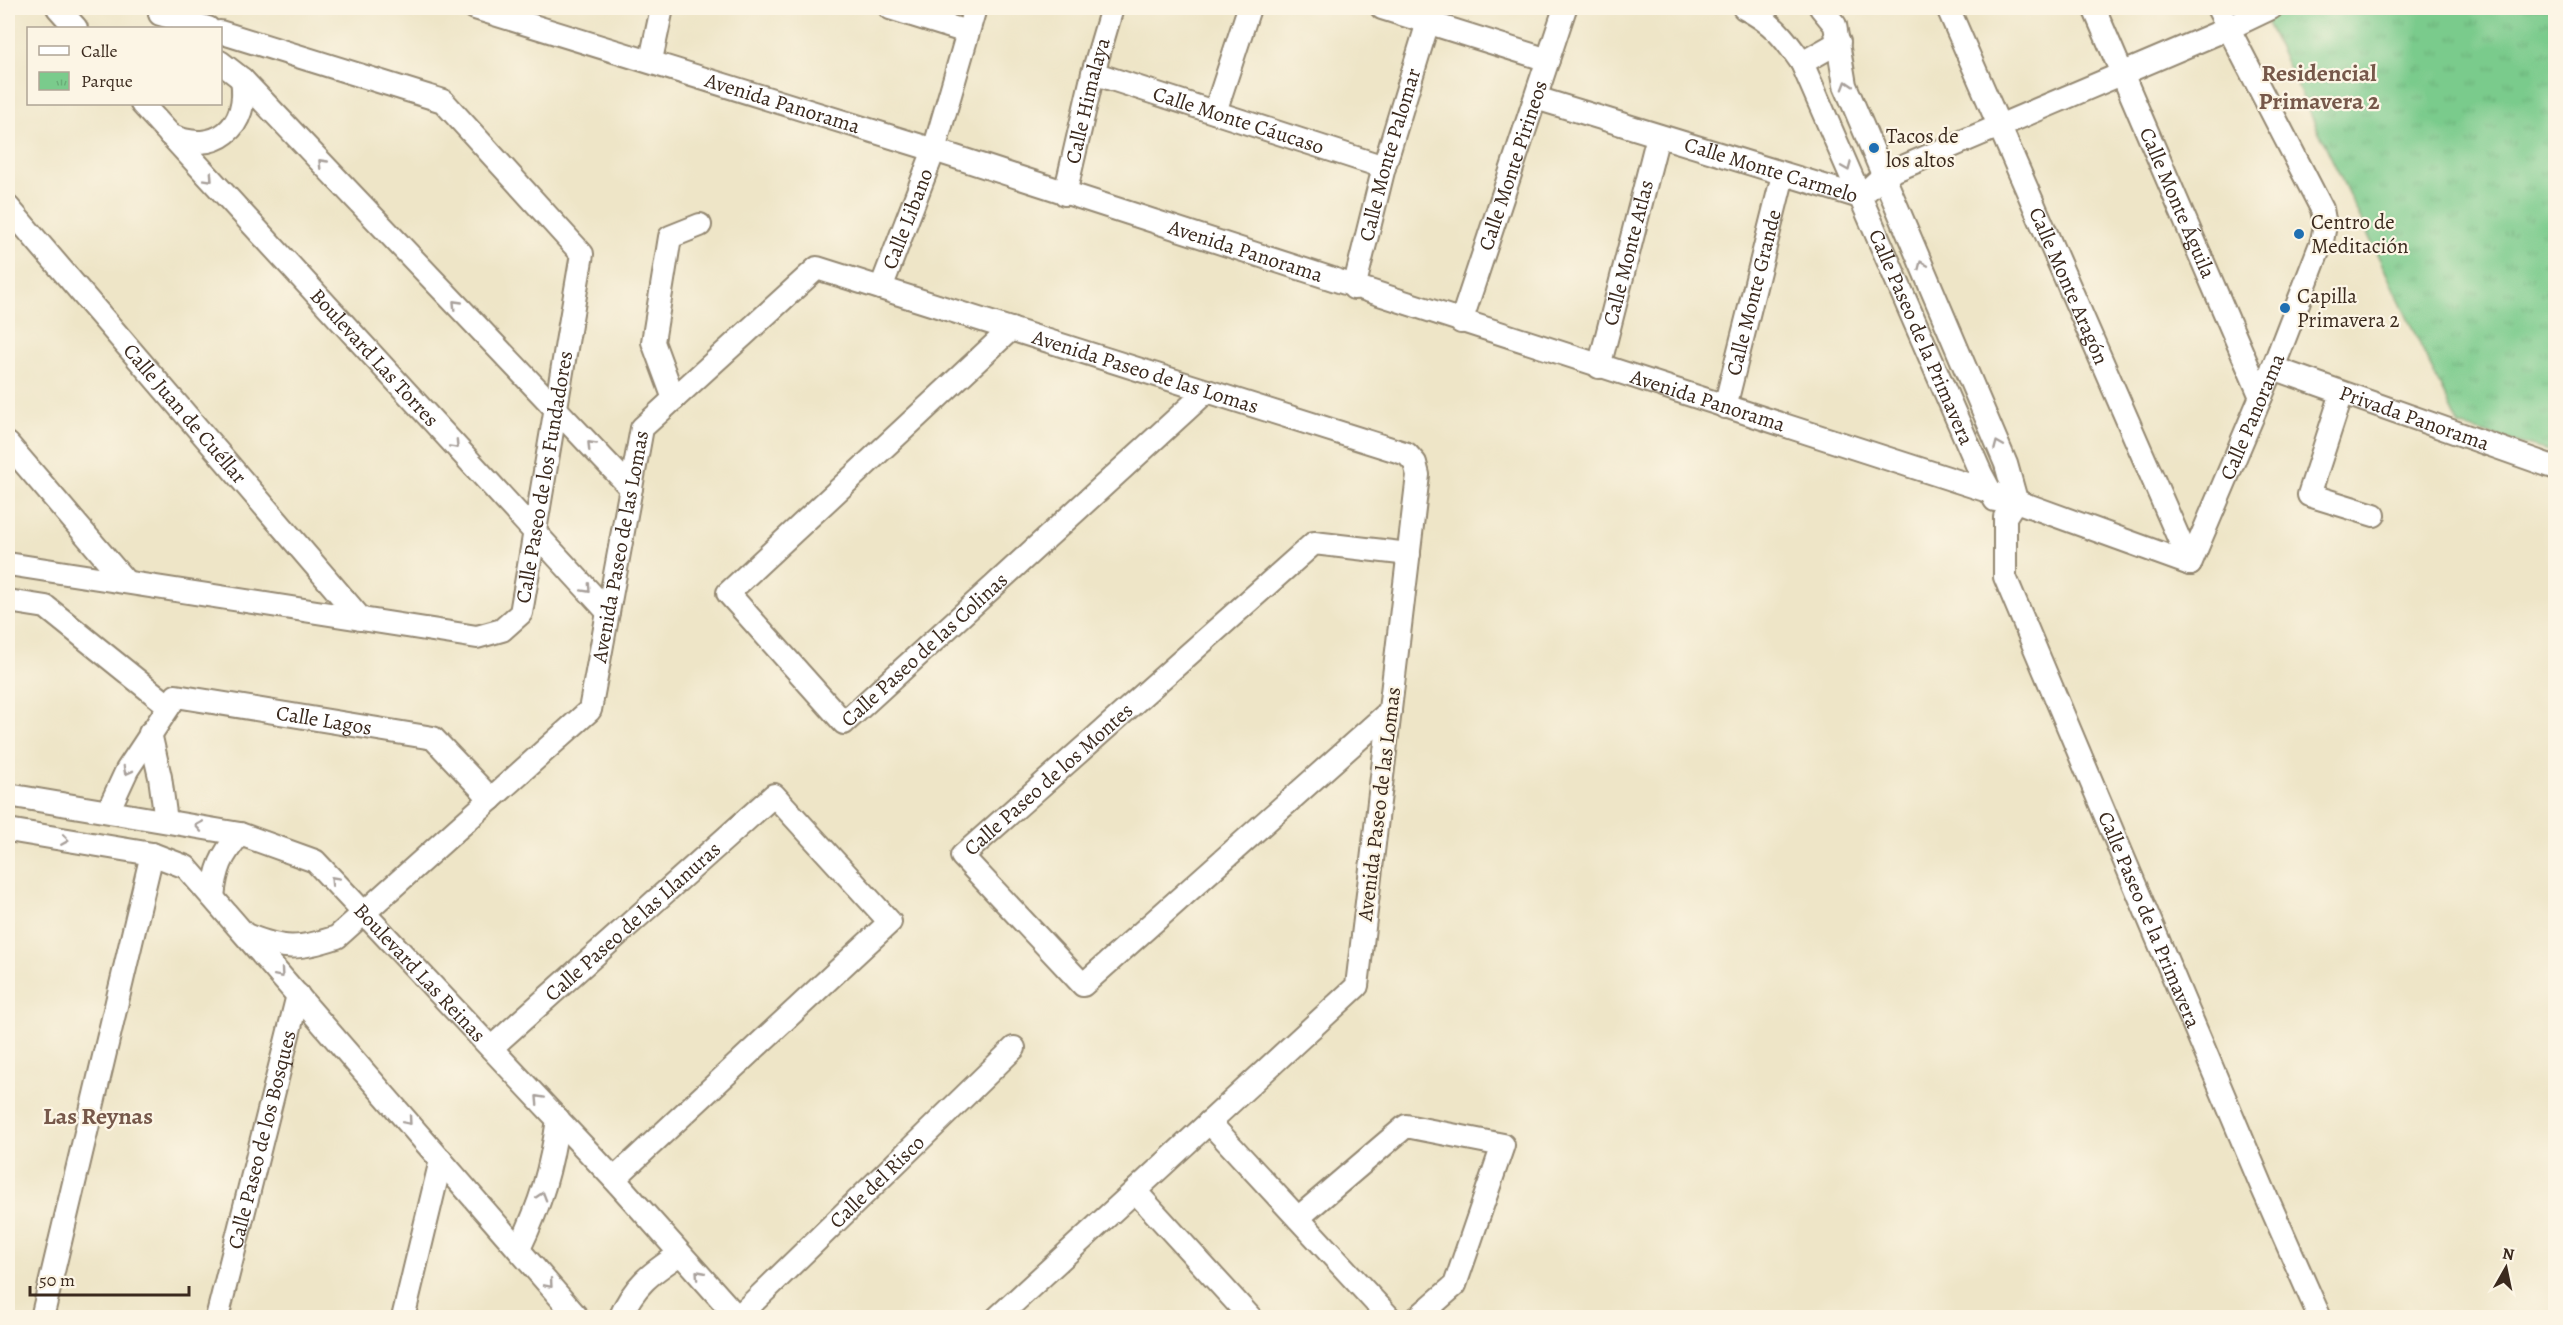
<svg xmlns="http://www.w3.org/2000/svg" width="2563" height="1325" font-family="Alegreya,serif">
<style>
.park{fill:url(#park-tufts);stroke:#5a7a55;stroke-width:1.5}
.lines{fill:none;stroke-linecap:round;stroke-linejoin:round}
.street-casing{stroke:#948872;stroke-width:26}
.street{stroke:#fff;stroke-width:22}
.oneway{stroke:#a79f9a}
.poi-dot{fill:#1f6fb2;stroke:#fcf5e5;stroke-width:2}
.labels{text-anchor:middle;stroke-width:4.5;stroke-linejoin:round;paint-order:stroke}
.street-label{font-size:21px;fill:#3b2a1e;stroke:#fcf5e5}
.poi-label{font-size:21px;fill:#3b2a1e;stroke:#fcf5e5;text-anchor:start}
.quarter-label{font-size:24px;font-weight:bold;fill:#76584a;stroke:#fcf5e5}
</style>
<defs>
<pattern id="park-tufts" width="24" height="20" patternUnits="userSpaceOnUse" patternTransform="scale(1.5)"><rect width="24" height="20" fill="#7acb8c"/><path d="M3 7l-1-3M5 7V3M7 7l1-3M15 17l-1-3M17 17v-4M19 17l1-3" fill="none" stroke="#6aae78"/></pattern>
</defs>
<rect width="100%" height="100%" fill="#fcf5e5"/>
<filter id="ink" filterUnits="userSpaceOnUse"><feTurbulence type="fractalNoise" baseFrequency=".0167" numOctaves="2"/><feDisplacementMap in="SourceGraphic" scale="12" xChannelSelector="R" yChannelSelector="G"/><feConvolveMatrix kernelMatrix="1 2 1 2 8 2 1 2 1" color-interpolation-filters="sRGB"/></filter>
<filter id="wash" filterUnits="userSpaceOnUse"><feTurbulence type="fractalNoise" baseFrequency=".008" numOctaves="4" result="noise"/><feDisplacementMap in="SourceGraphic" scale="24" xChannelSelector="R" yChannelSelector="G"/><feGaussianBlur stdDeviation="1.35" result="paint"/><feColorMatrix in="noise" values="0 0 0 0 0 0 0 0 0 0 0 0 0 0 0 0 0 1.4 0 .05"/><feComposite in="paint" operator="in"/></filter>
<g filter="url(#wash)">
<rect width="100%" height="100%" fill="#eee5c7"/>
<!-- park -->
<path class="park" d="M2260,8h295v445l-96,-27z"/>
</g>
<g filter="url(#ink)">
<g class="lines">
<!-- street casing -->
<g class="street-casing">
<g id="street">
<path d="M58,8l18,20"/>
<path id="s1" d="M475,8l459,142 1057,342 199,72"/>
<path d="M890,8l77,24"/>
<path d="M1382,8l166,52"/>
<path id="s2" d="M1744,8c28,14 40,29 58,55l179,411 14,26"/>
<path id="s3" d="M1821,8l14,17 10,60 161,379 10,36 -11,17v60l258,612 57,129"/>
<path id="s4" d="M1948,8l242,556"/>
<path id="s5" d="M2094,8l167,389"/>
<path d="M160,14l48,14"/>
<path d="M651,60l11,-52"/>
<path d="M220,62l22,17 389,409"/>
<path d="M1802,63l37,-21"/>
<path id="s6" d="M1093,73l291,94"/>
<path id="s7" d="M1536,98l324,99 24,-22 343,-146 44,-21"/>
<path id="s8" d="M142,104l466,508"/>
<path d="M1215,112l34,-104"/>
<path d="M170,135c45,21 80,-8 72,-56"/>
<path id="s9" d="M1065,194l28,-121 19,-65"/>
<path id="s10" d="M8,207l353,412"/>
<path id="s11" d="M881,288l53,-138 41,-142"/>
<path id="s12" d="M1354,288l30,-121 44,-145"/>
<path id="s13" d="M1461,322l104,-314"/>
<path id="s14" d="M1011,329l-283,264 116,130 363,-332"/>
<path id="s15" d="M1599,367l59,-231"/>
<path id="s16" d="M2273,368l283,100"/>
<path d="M2342,393l-33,102 65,20"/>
<path d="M674,399l-21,-57 17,-105 30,-12"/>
<path id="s17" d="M1725,407l58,-232"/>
<path d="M8,444l118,138"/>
<path id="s18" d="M8,564l469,73 25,-7 19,-17 61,-359 -139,-153 -223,-69"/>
<path id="s19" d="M2190,564l83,-196 49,-127 3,-16 -3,-16 -104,-201"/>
<path d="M8,601l38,6 123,99"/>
<path id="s20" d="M1390,711l-307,274 -121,-129 352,-313 95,11"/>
<path d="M150,733l10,44 6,44"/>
<path id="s21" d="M8,795l232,39 75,27 299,318 124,139"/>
<path id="s22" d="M108,811l19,-41 49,-74 257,42 58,61"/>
<path d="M8,830l144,24 34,13 392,451"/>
<path d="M213,897c3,-28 8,-41 27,-63"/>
<path id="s23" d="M246,935c38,15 52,15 91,2l253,-227 52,-282 175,-160 590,186 8,9 3,12 -61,511 -360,332"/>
<path id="s24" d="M491,1048l283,-253 116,127 -276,257"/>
<path d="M1209,1122l181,196"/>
<path d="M1135,1191l116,127"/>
<path d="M1298,1218l108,-92 97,19 -48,140 -38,33"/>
<path d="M519,1249c22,-46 32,-79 39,-130"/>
<path id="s25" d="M738,1317l276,-269"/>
<path d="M42,1318l110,-464"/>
<path id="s26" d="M217,1318l81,-323"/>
<path d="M403,1318l38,-158"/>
<path d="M620,1318c14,-33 31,-45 60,-64"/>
</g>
</g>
<!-- street -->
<use href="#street" class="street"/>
</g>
<!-- one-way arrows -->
<defs><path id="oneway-chevron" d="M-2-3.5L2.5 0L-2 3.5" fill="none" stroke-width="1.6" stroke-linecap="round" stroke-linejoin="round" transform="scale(1.5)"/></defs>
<g class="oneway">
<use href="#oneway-chevron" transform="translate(1847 85) rotate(-107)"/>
<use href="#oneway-chevron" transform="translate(322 163) rotate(-134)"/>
<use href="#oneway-chevron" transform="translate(1847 167) rotate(67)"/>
<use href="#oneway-chevron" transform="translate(209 178) rotate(47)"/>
<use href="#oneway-chevron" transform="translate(1922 265) rotate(-113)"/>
<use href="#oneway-chevron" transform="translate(456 304) rotate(-134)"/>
<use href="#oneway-chevron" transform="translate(455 445) rotate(47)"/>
<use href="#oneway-chevron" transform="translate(591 445) rotate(-134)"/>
<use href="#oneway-chevron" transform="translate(1998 445) rotate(-113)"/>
<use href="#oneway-chevron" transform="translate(587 589) rotate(47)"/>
<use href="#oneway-chevron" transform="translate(127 771) rotate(118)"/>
<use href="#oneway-chevron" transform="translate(199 826) rotate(-170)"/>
<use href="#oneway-chevron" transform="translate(65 840) rotate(9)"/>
<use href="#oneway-chevron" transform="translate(334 880) rotate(-133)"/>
<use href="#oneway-chevron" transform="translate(280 974) rotate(49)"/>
<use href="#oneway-chevron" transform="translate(539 1099) rotate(-133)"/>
<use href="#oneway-chevron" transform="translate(408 1121) rotate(49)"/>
<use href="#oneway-chevron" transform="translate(542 1196) rotate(-73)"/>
<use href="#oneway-chevron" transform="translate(699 1274) rotate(-132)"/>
<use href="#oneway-chevron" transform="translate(549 1284) rotate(49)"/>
</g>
</g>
<!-- markers -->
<g class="poi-dot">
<circle cx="1874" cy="148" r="6"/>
<circle cx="2299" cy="234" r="6"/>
<circle cx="2285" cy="308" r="6"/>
</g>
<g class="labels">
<!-- street labels -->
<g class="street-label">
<text dy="7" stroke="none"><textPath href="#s9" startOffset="96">Calle Himalaya</textPath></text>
<text dy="7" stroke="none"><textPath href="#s1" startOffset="322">Avenida Panorama</textPath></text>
<text dy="7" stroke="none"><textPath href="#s6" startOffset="153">Calle Monte Cáucaso</textPath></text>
<text dy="7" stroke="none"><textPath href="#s12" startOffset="138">Calle Monte Palomar</textPath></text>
<text dy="7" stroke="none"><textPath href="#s13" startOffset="165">Calle Monte Pirineos</textPath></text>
<text dy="7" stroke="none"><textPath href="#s7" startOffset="246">Calle Monte Carmelo</textPath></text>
<text dy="7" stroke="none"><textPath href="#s5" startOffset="212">Calle Monte Águila</textPath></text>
<text dy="7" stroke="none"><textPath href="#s11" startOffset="74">Calle Libano</textPath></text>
<text dy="7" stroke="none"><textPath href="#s15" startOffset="118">Calle Monte Atlas</textPath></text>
<text dy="7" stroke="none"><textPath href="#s1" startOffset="808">Avenida Panorama</textPath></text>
<text dy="7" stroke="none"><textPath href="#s4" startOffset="303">Calle Monte Aragón</textPath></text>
<text dy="7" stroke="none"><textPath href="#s17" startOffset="118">Calle Monte Grande</textPath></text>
<text dy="7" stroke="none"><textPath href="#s2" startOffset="380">Calle Paseo de la Primavera</textPath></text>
<text dy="7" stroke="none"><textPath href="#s8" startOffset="344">Boulevard Las Torres</textPath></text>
<text dy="7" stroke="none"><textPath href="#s23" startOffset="1302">Avenida Paseo de las Lomas</textPath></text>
<text dy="7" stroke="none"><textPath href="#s1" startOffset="1294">Avenida Panorama</textPath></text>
<text dy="7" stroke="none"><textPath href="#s10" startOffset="272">Calle Juan de Cuéllar</textPath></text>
<text dy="7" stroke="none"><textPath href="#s19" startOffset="160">Calle Panorama</textPath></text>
<text dy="7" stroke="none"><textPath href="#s16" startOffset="150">Privada Panorama</textPath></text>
<text dy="7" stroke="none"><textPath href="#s18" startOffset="664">Calle Paseo de los Fundadores</textPath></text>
<text dy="7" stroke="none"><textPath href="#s23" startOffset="600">Avenida Paseo de las Lomas</textPath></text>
<text dy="7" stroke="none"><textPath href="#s14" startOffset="670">Calle Paseo de las Colinas</textPath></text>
<text dy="7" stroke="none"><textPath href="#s22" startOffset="284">Calle Lagos</textPath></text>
<text dy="7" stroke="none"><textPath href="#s20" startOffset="704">Calle Paseo de los Montes</textPath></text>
<text transform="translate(1379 804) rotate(-83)" y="7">Avenida Paseo de las Lomas</text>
<text dy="7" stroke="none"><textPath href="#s3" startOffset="984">Calle Paseo de la Primavera</textPath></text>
<text dy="7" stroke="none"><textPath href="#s24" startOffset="190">Calle Paseo de las Llanuras</textPath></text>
<text dy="7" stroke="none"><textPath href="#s21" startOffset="468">Boulevard Las Reinas</textPath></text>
<text dy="7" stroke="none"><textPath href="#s26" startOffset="184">Calle Paseo de los Bosques</textPath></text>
<text dy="7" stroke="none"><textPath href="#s25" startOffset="194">Calle del Risco</textPath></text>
</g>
<!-- poi labels -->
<g class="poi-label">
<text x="1886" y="143">Tacos de<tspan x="1886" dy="24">los altos</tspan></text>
<text x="2311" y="229">Centro de<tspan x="2311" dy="24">Meditación</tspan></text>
<text x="2297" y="303">Capilla<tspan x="2297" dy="24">Primavera 2</tspan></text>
</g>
<!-- quarter labels -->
<g class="quarter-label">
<text x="2319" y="81">Residencial<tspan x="2319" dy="28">Primavera 2</tspan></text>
<text x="98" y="1124">Las Reynas</text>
</g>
</g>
<!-- margin -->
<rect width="2563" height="1325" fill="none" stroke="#fcf5e5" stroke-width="30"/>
<!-- legend -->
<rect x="27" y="27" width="195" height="78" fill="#fcf5e5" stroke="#afa495" stroke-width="1.5"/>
<rect x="39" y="46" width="30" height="9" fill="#ffffff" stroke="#afa495" stroke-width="1.5"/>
<text x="81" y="57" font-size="18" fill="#3b2a1e">Calle</text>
<rect x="39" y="72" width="30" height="18" fill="url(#park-tufts)" stroke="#afa495" stroke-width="1.5"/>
<text x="81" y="87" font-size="18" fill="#3b2a1e">Parque</text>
<!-- north arrow -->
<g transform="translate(2506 1268) rotate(9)" stroke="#fcf5e5" stroke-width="4.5" paint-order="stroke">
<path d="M0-4.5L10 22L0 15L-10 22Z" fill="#3b2a1e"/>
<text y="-9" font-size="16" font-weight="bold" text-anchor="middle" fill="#3b2a1e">N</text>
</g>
<!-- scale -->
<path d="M30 1286v9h159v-9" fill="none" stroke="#3b2a1e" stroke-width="3"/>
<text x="39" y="1286" font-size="18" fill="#3b2a1e" stroke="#fcf5e5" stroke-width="4.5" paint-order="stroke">50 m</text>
</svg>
